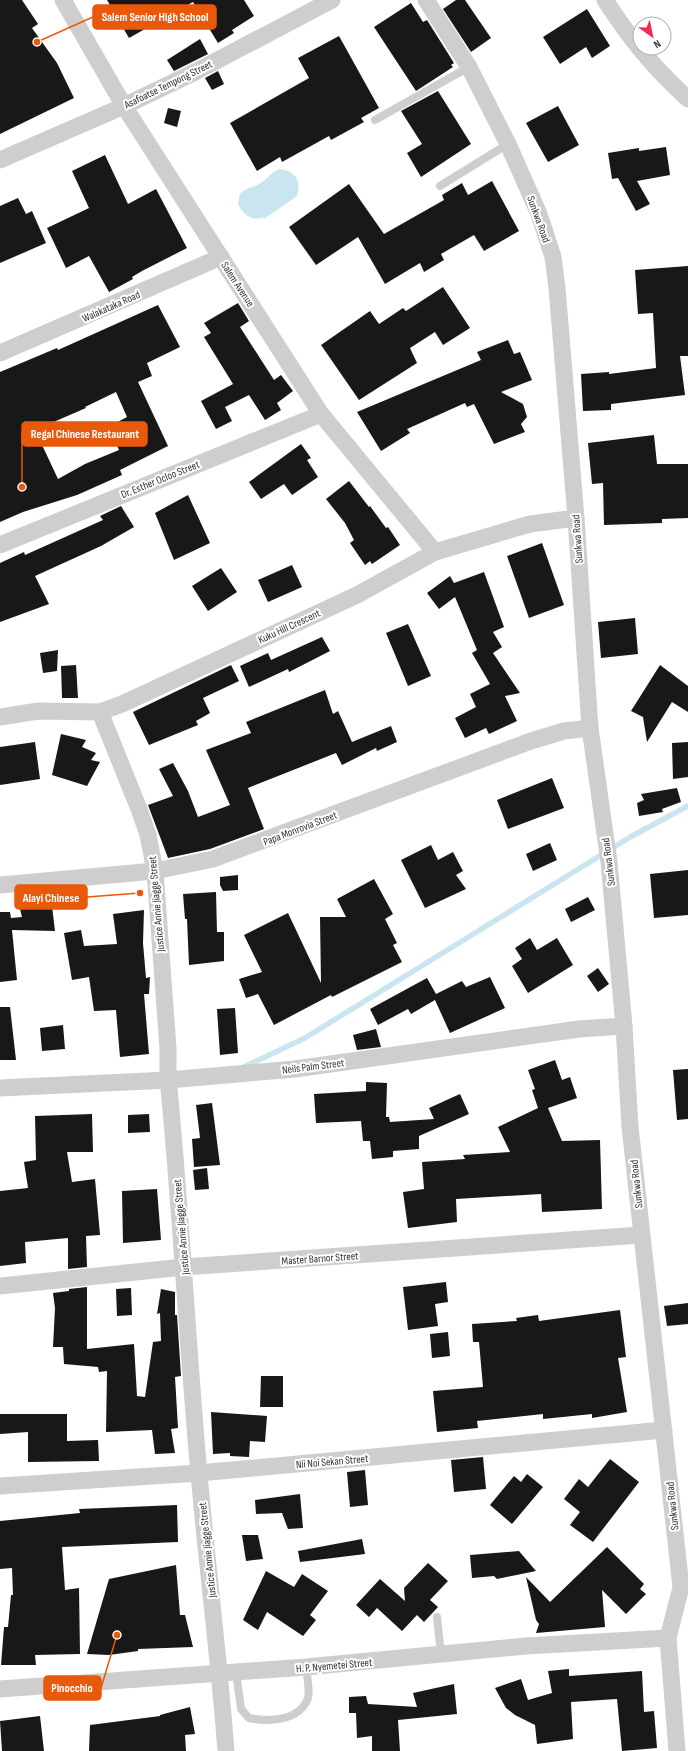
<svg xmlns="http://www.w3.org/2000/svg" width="688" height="1751" font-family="'Sofia Sans Condensed',sans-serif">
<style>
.water{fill:#c9e5ef}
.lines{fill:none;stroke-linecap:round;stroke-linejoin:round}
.stream{stroke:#c9e5ef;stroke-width:5.5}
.building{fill:#181818;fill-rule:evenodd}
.lane{stroke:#cecece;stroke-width:8}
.street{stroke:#cecece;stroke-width:17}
.labels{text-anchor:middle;stroke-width:4;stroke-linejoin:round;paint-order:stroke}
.street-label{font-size:11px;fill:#313131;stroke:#fff}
.leader{fill:none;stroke:#e8590c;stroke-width:1.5}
.callout-dot{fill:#e8590c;stroke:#fff;stroke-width:1.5}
.callout{fill:#e8590c;stroke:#e8590c;stroke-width:1.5}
.callout-label{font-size:12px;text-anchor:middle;font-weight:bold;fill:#fff}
</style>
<rect width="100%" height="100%" fill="#fff"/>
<!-- water -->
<path class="water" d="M279,169c16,1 23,12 18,27l-33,23 -1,-2c-12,5 -20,-3 -25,-13l2,-10c7,-7 12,-6 19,-10 8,-4 11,-11 20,-15z"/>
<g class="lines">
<!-- stream -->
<path class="stream" d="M244,1067l61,-29 327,-202 56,-30"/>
</g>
<!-- building -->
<g class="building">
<path d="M0,0h22l16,24 -6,4 25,35 17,35 -74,36z"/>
<path d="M107,0h137l10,16 -22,14 2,3 -16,10 -25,-41 -64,36z"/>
<path d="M456,0h9l26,38 -20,14 -28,-43z"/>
<path d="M411,3l12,19 4,-2 27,43 -3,2 2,2 -37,24 -42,-64z"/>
<path d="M587,9l23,37 -18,12 -6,-11 -26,17 -17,-27z"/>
<path d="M339,36l40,72 -18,10 3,4 -33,18 -2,-4 -47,26 -2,-5 -23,14 -27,-48 79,-45 -11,-20z"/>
<path d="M200,39l8,15 -34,17 -7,-11z"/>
<path d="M218,71l6,13 -12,6 -7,-12z"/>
<path d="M438,91l33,53 -50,33 -14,-24 15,-9 -21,-33z"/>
<path d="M558,106l21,39 -31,17 -22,-39z"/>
<path d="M168,108l13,3 -4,16 -13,-4z"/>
<path d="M666,147l4,28 -33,6 13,23 -14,7 -18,-33 -6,1 -4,-26 31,-5v3z"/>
<path d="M105,155l23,49 28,-15 31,59 -45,23 -10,6 1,2 -24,13 -20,-36 -23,12 -19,-40 42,-20 -17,-37z"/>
<path d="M492,181l27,50 -35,20 -10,-16 -33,19 3,6 -20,12 -4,-9 -35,21 -27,-47 -42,28 -27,-38 60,-43 35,50 60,-34 -2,-5 20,-12 6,12z"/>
<path d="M18,198l8,16 6,-3 14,32 -46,20v-57z"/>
<path d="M688,266v90h-8l5,39 -74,9v6l-28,1 -2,-37 28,-2v2l47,-6 -3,-55 -15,1 -3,-44z"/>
<path d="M443,287l27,41 -27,17 -8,-13 -25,16 7,15 -58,37 -38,-55 49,-34 9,13 24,-16 3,3z"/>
<path d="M238,303l11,18 -9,6 34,53 7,-5 12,16 -16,12 4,7 -16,10 -16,-25 -24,12 7,14 -16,8 -15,-28 32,-17 -29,-47 7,-4 -7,-10z"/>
<path d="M158,305l22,42 -33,16 5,13 -14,6 30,64 -48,24 2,5 -45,20 -54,17 -23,10v-150l57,-24 1,2zM116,392l11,25 -19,10 11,23 -34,14 -27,15 -23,-49 51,-22 -1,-1z"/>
<path d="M508,340l6,14 6,-2 12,28 -31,12 22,12 4,13 -6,7 4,8 -31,12 -20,-40 -7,3 -2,-4 -58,26 3,4 -29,18 -24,-39 124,-52 -4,-8z"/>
<path d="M654,435l3,29h31v54l-26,1v4l-58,2 -1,-42 -11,1 -4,-41z"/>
<path d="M301,444l10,14 -4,2 11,17 -26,18 -8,-11 -23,15 -12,-17z"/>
<path d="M349,481l20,26 1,-1 16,22 2,-1 12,18 -28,19 -2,-3 -5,4 -15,-22 4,-3 -9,-17 -19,-24z"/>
<path d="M188,495l22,48 -36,17 -19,-47z"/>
<path d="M121,506l13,21 -33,19 -66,30 14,28 -49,18v-59l24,-11 1,3 78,-35 -3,-4z"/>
<path d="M542,543l22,62 -35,13 -22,-62z"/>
<path d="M292,565l10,22 -34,15 -10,-22z"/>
<path d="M221,568l16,24 -29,19 -16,-25z"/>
<path d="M484,572l20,55 -11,5 9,15 -9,6 27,40 -15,3 12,25 -28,13 -3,-6 -21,10 -10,-20 21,-11 -6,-13 20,-10 -18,-31 5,-3 -22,-53 -16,12 -12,-16 23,-17 4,7z"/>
<path d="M635,618l3,36 -37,4 -3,-36z"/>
<path d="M408,624l23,52 -23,10 -22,-53z"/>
<path d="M322,637l8,14 -41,21 -1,-3 -39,18 -9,-21 28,-13 3,7z"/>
<path d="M58,650l-1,21 -14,2 -3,-20z"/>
<path d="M76,665l2,33h-16l-1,-32z"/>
<path d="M231,665l8,16 -36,17 7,15 -14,8 2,4 -49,20 -16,-33z"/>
<path d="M660,665l28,21v26l-16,-10 -25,40 -4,-25 -12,-6z"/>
<path d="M325,690l8,24 5,-3 14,31 39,-16 6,16 -20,9 -1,-3 -34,17 -6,-12 -88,35 16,41 -54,20 -42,9 -20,-53 25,-9 -14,-27 14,-6 15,28 10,26 32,-12 -24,-55 45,-17 -5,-11z"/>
<path d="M61,734l25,6 -4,7 14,6 -5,7 9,2 -13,24 -35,-11z"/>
<path d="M35,742l5,37 -40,6v-38z"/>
<path d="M688,742v35l-15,2 -1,-36z"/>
<path d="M552,778l12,30 -56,21 -11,-29z"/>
<path d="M677,788l4,14 -19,7 1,3 -24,4 -2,-13 7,-3 -3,-6z"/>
<path d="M550,843l7,17 -24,11 -7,-17z"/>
<path d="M431,845l7,15 15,-8 10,19 -7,4 10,14 -41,19 -24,-48z"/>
<path d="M688,870v45l-34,3 -4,-44z"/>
<path d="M238,875v15l-15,1 -3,-6v-8z"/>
<path d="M374,879l19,35 -8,5 12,24 -4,2 9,17 -70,35 -1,-2 -57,30 -16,-31 -12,4 -7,-19 23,-7 -18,-37 44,-22 33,70 -1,-66h26l-9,-18z"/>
<path d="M216,892l1,40h7v29l-35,4 -2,-46h-2l-2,-25z"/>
<path d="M588,897l7,13 -24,12 -6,-13z"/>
<path d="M52,906l3,25 -43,-1 5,50 -17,2v-70h10l1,6 11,-1 -2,-8z"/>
<path d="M144,910l-1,33 3,35 4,-1 -1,17h-5l5,60 -29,3 -4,-47 -22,1 -5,-34 -17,3 -8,-47 17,-3 3,16 33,-2 -4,-30z"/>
<path d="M530,938l7,12 20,-12 16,27 -45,28 -16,-27 10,-7 -7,-11z"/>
<path d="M598,968l11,16 -11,8 -11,-16z"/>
<path d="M490,977l15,31 -55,25 -15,-33 -24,14 -3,-5 -30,16 -8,-16 57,-31 9,16 26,-13 4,6z"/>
<path d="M0,1007h10l6,53h-16z"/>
<path d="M235,1008l3,45 -18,2 -3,-46z"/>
<path d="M63,1025l2,24 -23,2 -2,-23z"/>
<path d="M376,1029l5,18 -24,3 -4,-15z"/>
<path d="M555,1060l7,20 8,-3 7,21 -29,10 14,33 38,-1 2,69 -60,3 -1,-18 -85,5 1,23 -49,6 -5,-36 21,-3 -2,-27 43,-3 -2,-4 47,-3 -12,-25 40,-19 -6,-18 3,-1 -7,-19z"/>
<path d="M688,1069v50l-11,1 -4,-50z"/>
<path d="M366,1082l21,1 -1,34h3l1,5 44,-3 -5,-11 31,-14 9,20 -50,22v13l-26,2v6l-21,2 -2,-18h-7l-2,-20 -45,2 -2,-29 52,-3z"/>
<path d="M212,1103l8,62 -26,2 -2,-28 8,-1 -4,-33z"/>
<path d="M92,1114l1,38h-26l5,30 23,-3 5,56 -14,1 1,31 -19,2v-31l-43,4 1,21 -26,3v-75l28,-3 -4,-26 12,-2 -1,-44z"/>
<path d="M149,1114l1,18 -22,1v-18z"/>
<path d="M207,1168l2,21 -14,1 -2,-20z"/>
<path d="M157,1189l4,51 -38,3 -1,-52z"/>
<path d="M446,1282l2,20 -13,2 3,22 -30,4 -5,-43z"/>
<path d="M87,1287v62l47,-5 3,52 8,1 8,-55 8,-1 -1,-28 -3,1 4,-25 14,3v23h2l4,61 -6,1 3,51 -7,1 4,24 -20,1 -3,-24 -46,2 1,-61 -8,1 -1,-5 -34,-3 -1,-17h-10l2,-39 -2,-15 16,-2v-2z"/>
<path d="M131,1288l1,27 -15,1 -1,-27z"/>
<path d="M688,1303v21l-21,2 -3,-20z"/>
<path d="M620,1310l6,47 -8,1 9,54 -35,6v-4l-49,5v-5l-66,7 1,7 -41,4 -4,-41 50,-4 -4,-45h-6l-1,-18 45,-3 -1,-3 22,-3 1,6z"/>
<path d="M448,1332l2,24 -18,2 -2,-24z"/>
<path d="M261,1376h22v31h-23z"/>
<path d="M211,1412l56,4 -2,26 -15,-1 -1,16 -19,-1v-3l-17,1z"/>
<path d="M0,1414h67v27l31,-1 1,21 -71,1v-30l-28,2z"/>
<path d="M483,1457l3,32 -32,3 -3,-32z"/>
<path d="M610,1459l29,23 -46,60 -23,-17 10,-13 -16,-13 15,-20 9,8z"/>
<path d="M365,1470l3,35 -18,2 -3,-35z"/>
<path d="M527,1474l16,13 -31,37 -22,-19 24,-29 7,6z"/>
<path d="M300,1494l3,34 -15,1 -6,-16 -26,1 -1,-14z"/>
<path d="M177,1505l1,37 -116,5 3,43 14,-2 1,66 -45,1 1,10h-35l3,-38h4l3,-32h2l-1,-27 -12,1v-48l80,-8 -1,-4z"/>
<path d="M242,1535h16l5,24 -17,2z"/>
<path d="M362,1539l3,15 -65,8 -2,-11z"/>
<path d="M607,1547l37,37 -4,5 6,5 -20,20 -24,-24 3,37 -69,6 3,-9 -3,-4 -10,-43 24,25z"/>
<path d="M519,1551l17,20 -39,8 -3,-3 -22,2 -2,-23z"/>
<path d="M428,1563l20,18 -18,19 8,7 -14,15 -7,-7 -15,16 -25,-23 -8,9 -13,-12 24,-26 25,22 -1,-13z"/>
<path d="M176,1565l4,50h5l8,32 -55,2v2l-29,4 -22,-1 22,-75z"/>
<path d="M266,1571l28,16 8,-13 26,17 -18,24 6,5 -13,16 -36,-24 -9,18 -15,-10z"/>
<path d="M569,1669v7l73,-5 2,41 10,-1 3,37 -35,3 -5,-52 -46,3 2,37 -36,5 -2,-19 -20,-10 -9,-7 -11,-20 26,-9 7,21 24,-7 -4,-22z"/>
<path d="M454,1684l3,30 -59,6 2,31h-28v-15l-15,2 -1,-25h-7v-16l17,-1 2,8 49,3 -4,-14z"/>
<path d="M190,1707l5,27 -10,1 1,16h-97l1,-26 70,-9v-1z"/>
<path d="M40,1716l4,35h-42l-2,-30z"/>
</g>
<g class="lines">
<!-- lane -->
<g class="lane">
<path d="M375,120l94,-53"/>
<path d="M440,186l68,-42"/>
<path d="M437,1617l4,38"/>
<path d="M236,1672l5,37 8,9c20,4 51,3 59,-20 2,-8 -1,-22 -2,-31"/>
</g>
<!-- street -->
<g class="street">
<path d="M63,0l61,106 197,308 114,138"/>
<path d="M426,0l43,67 39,77 31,70 14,43 4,31 19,230 14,210 19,134 15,164 6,101 51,460 -13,51 9,113"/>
<path d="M605,0c26,40 48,67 83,99"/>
<path d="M0,160l124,-54 73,-35 135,-71"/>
<path d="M0,353l221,-96"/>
<path d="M0,545l321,-131"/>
<path d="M100,712l39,97 9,26 7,36 13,177v30c13,131 19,264 31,396 8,92 20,184 27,277"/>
<path d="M0,717l38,-6 62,1 22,-8 235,-109 78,-43 95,-28 46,-6"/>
<path d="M0,885l155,-14 58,-12 318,-118 33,-10 26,-3"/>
<path d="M0,1088l168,-8 127,-11 284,-40 45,-3"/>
<path d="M0,1286l184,-19 457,-32"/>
<path d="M0,1486l199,-13 465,-43"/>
<path d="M0,1689l306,-22 220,-21 142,-8"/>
</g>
</g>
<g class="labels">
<!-- street labels -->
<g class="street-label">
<text transform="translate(168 84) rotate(-26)" y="4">Asafoatse Tempong Street</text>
<text transform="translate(539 219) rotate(70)" y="4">Sunkwa Road</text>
<text transform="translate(238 284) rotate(57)" y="4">Salem Avenue</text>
<text transform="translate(111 306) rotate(-24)" y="4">Walakataka Road</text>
<text transform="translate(160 479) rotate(-22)" y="4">Dr. Esther Ocloo Street</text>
<text transform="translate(577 539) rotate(-94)" y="4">Sunkwa Road</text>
<text transform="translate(289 626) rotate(-25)" y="4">Kuku Hill Crescent</text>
<text transform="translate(300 828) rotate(-21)" y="4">Papa Monrovia Street</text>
<text transform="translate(608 862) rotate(-97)" y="4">Sunkwa Road</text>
<text transform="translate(156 904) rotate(-95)" y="4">Justice Annie Jiagge Street</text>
<text transform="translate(313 1066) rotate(-7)" y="4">Neils Palm Street</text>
<text transform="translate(636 1184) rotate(-96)" y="4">Sunkwa Road</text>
<text transform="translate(181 1227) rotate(-95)" y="4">Justice Annie Jiagge Street</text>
<text transform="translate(320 1258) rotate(-4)" y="4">Master Barnor Street</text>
<text transform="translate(332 1461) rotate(-5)" y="4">Nii Noi Sekan Street</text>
<text transform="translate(672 1506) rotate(-96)" y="4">Sunkwa Road</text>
<text transform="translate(207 1550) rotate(-96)" y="4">Justice Annie Jiagge Street</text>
<text transform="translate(334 1665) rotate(-5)" y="4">H. P. Nyemetei Street</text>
</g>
</g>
<!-- callouts -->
<path class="leader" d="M37 42L93 17M22 487L22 434M140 893L87 897M117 1635L101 1688"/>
<g class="callout-dot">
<circle cx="37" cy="42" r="4"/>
<circle cx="22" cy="487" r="4"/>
<circle cx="140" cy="893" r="4"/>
<circle cx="117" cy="1635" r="4"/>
</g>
<g class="callout">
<rect x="93" y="5" width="123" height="24" rx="4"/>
<rect x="22" y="422" width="125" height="24" rx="4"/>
<rect x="15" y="885" width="72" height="24" rx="4"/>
<rect x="44" y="1676" width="57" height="24" rx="4"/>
</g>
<g class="callout-label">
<text x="155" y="21">Salem Senior High School</text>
<text x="85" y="438">Regal Chinese Restaurant</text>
<text x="51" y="902">Alayi Chinese</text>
<text x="72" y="1692">Pinocchio</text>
</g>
<!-- north arrow -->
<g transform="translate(652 36) rotate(147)"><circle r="19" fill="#ffffff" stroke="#adadad"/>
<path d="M0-3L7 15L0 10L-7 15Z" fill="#f12952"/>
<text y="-6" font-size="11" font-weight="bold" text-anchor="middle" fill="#313131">N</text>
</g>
</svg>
